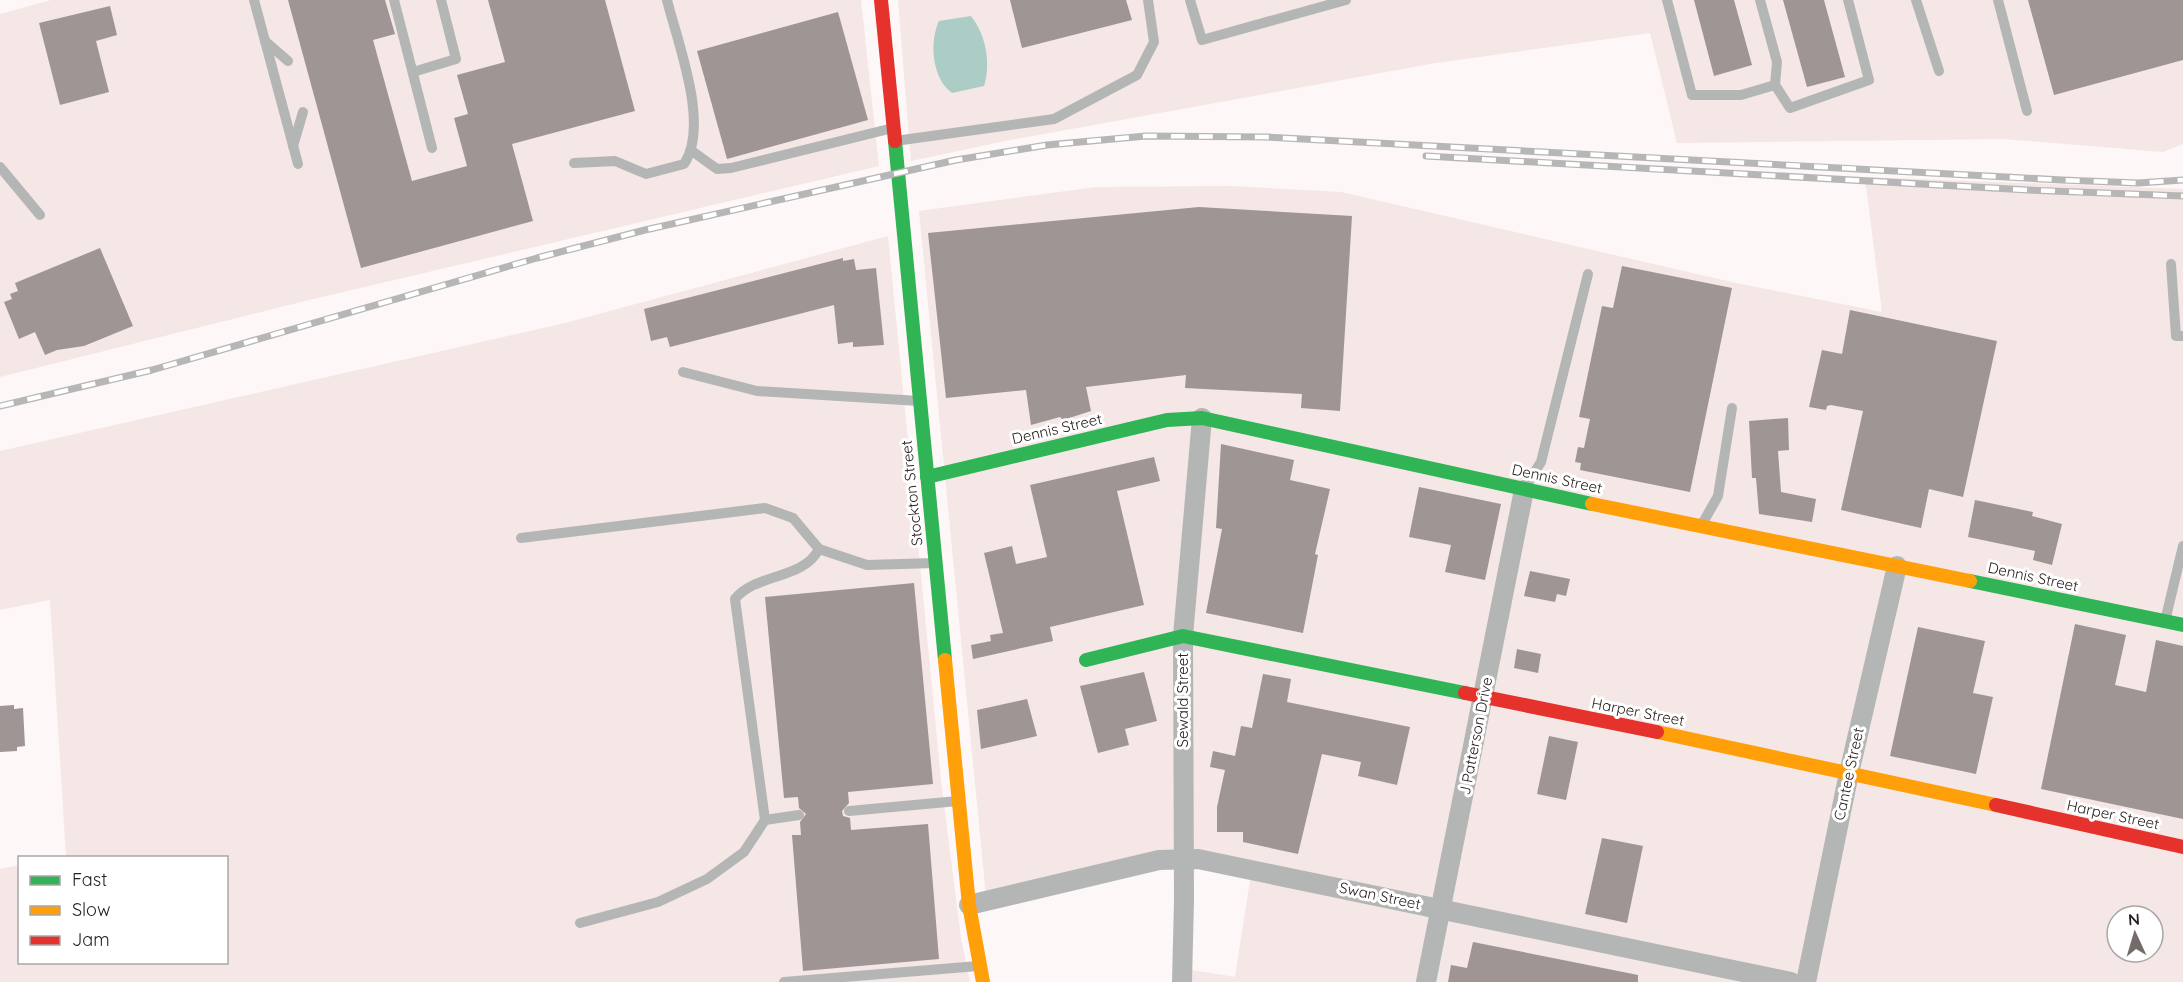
<svg xmlns="http://www.w3.org/2000/svg" width="2183" height="982" font-family="Quicksand,sans-serif">
<style>
.built{fill:#f4e7e6;fill-rule:evenodd}
.water{fill:#abcdc5}
.building{fill:#9f9595}
.lines{fill:none;stroke-linecap:round;stroke-linejoin:round}
.lane{stroke:#b4b6b5;stroke-width:10}
.street{stroke:#b4b6b5;stroke-width:20}
.fast{stroke:#30b455;stroke-width:14}
.slow{stroke:#ff9f0a;stroke-width:14}
.jam{stroke:#e5322d;stroke-width:14}
.rail-casing{stroke:#b7b6b6;stroke-width:7}
.rail{stroke:#fff;stroke-width:4.5;stroke-dasharray:14;stroke-linecap:butt}
.labels{text-anchor:middle;stroke-width:6;stroke-linejoin:round;paint-order:stroke}
.street-label{font-size:15px;fill:#292120;stroke:#fff}
</style>
<rect width="100%" height="100%" fill="#fdf7f7"/>
<!-- built -->
<g class="built">
<path d="M51,0h810l18,166 -574,135 -305,76v-363z"/>
<path d="M898,0h1285v144l-20,8 -159,-13 -327,4 -27,-110 -214,30 -426,77 -99,21z"/>
<path d="M1865,177l318,12v793h-991v-12l43,7 18,-116 -62,-8 -205,43 -67,-685 177,-24 134,-1 111,6 395,91 146,29zM2117,916h36v36h-36z"/>
<path d="M888,236l53,544 20,158 9,44h-970v-113l19,-4 1,97h206v-104l-163,-1 3,-1 -16,-256 -50,10v-159l565,-128z"/>
</g>
<!-- water -->
<path class="water" d="M971,16c15,19 20,47 13,70l-32,7c-20,-14 -23,-51 -13,-72z"/>
<!-- building -->
<g class="building">
<path d="M288,0h97l10,34 -22,6 39,141 55,-15 -13,-48 14,-4 -11,-39 48,-13 -17,-62h117l30,111 -123,33 21,77 -172,47z"/>
<path d="M1010,0h116l6,20 -110,28z"/>
<path d="M1694,0h40l18,65 -38,11z"/>
<path d="M1783,0h41l21,77 -38,10z"/>
<path d="M2028,0h155v60l-129,35z"/>
<path d="M110,6l7,29 -21,6 13,51 -49,13 -21,-82z"/>
<path d="M838,12l30,108 -141,39 -30,-108z"/>
<path d="M1199,207l153,9 -12,195 -39,-3 1,-14 -117,-6 1,-13 -100,12 5,24 -28,9 -3,-3 -29,8 -5,-35 -80,8 -18,-165z"/>
<path d="M100,248l33,78 -49,20 -27,4 -12,5 -10,-23 -16,7 -15,-37 8,-3 -2,-5 8,-3 -3,-8z"/>
<path d="M843,258v3l11,-2 2,11 20,-2 8,77 -31,2v-5l-15,2 -4,-39 -164,42 -3,-10 -16,4 -7,-32z"/>
<path d="M1622,266l110,22 -42,204 -110,-22 1,-7 -6,-1 3,-15 6,1 6,-29 -11,-2 23,-111 11,2z"/>
<path d="M1850,310l147,31 -34,156 -34,-8 -8,39 -80,-18 22,-99 -32,-6 -4,1 -1,4 -17,-3 13,-57 20,4z"/>
<path d="M1788,418l1,32 -11,1 3,41 35,7 -4,23 -53,-8 -3,-36h-4l-3,-57z"/>
<path d="M1221,444l73,16 -4,20 40,9 -15,65 3,1 -15,78 -97,-20 16,-84 -6,-1z"/>
<path d="M1154,457l6,24 -43,10 27,114 -94,22 3,14 -80,18 -2,-14 20,-4 -1,-6 13,-2 -19,-80 28,-7 4,18 31,-7 -17,-72z"/>
<path d="M1419,487l82,17 -16,76 -40,-8 6,-27 -42,-8z"/>
<path d="M1975,500l58,12 -1,4 30,8 -10,41 -19,-5 2,-9 -67,-14z"/>
<path d="M1530,571l40,8 -4,17 -9,-2 -2,8 -31,-6z"/>
<path d="M914,583l19,201 -85,8 1,11 -7,8 1,5 7,2 1,12 77,-6 11,135 -136,12 -11,-136h9l-1,-13 6,-8 -7,-6 -1,-11 -14,1 -19,-201z"/>
<path d="M2075,624l51,11 -11,50 31,7 10,-52 27,6v173l-142,-30z"/>
<path d="M1918,627l67,14 -12,52 20,4 -17,77 -86,-18z"/>
<path d="M1517,649l24,5 -3,19 -24,-5z"/>
<path d="M1144,672l13,49 -32,8 4,16 -31,8 -18,-67z"/>
<path d="M1263,674l28,5 -4,23 123,25 -13,58 -39,-9 3,-14 -39,-8 -24,100 -55,-12v-10h-26v-25l8,-37 -15,-3 3,-16 22,5 6,-30 11,2z"/>
<path d="M1027,699l10,37 -56,13 -4,-39z"/>
<path d="M14,705v4l9,-1 2,38 -8,1v4l-17,1v-46z"/>
<path d="M1549,736l29,6 -12,58 -29,-6z"/>
<path d="M1602,838l41,8 -16,77 -42,-9z"/>
<path d="M1473,942l165,33v7h-190l3,-17 16,3z"/>
</g>
<g class="lines">
<!-- lane -->
<g class="lane">
<path d="M254,0l44,164"/>
<path d="M394,0l38,148"/>
<path d="M1190,0l12,40 144,-40"/>
<path d="M1667,0l25,95h49l34,-10"/>
<path d="M1760,0l17,62 -2,23 15,23 79,-28 -21,-80"/>
<path d="M1916,0l23,71"/>
<path d="M1998,0l29,111"/>
<path d="M265,41l23,20"/>
<path d="M413,72l43,-13 -15,-59"/>
<path d="M895,141l159,-22 83,-44 17,-33 -6,-42"/>
<path d="M293,146l10,-34"/>
<path d="M692,151l25,18 14,-1 162,-40"/>
<path d="M574,163l41,-2 31,13 38,-10c26,-39 -6,-120 -17,-164"/>
<path d="M0,167l40,48"/>
<path d="M2171,264l5,72h7"/>
<path d="M683,372l74,19 162,10"/>
<path d="M1524,489l17,-27 47,-188"/>
<path d="M1701,526l17,-30 14,-88"/>
<path d="M521,538l244,-30 28,10 26,31 48,16 68,-2"/>
<path d="M2165,621l18,-75"/>
<path d="M849,811l109,-10"/>
<path d="M799,815l-34,5 -30,-221c21,-26 68,-19 84,-50"/>
<path d="M580,923l78,-21 49,-23 37,-27 21,-32"/>
<path d="M784,982l194,-16"/>
</g>
<!-- street -->
<g class="street">
<path d="M969,905l190,-45 39,-1 593,123"/>
<path d="M1182,982l2,-82 -1,-264 19,-218"/>
<path d="M1426,982l98,-492"/>
<path d="M1806,982l43,-209 48,-207"/>
</g>
<!-- fast -->
<g class="fast">
<path d="M895,141l50,519"/>
<path d="M927,477l240,-57 35,-2 390,86"/>
<path d="M1970,581l213,44"/>
<path d="M1086,660l97,-24 282,57"/>
</g>
<!-- slow -->
<g class="slow">
<path d="M1592,504l378,77"/>
<path d="M945,660l24,245 14,77"/>
<path d="M1657,732l339,73"/>
</g>
<!-- jam -->
<g class="jam">
<path d="M881,0l14,141"/>
<path d="M1465,693l192,39"/>
<path d="M1996,805l187,42"/>
</g>
<!-- rail casing -->
<g class="rail-casing">
<g id="rail">
<path d="M1426,156l602,34 155,6"/>
<path d="M0,406l152,-36 385,-112 108,-28 311,-70 91,-15 99,-9 120,1 796,43 76,3 45,-3"/>
</g>
</g>
<!-- rail -->
<use href="#rail" class="rail"/>
</g>
<g class="labels">
<!-- street labels -->
<g class="street-label">
<text transform="translate(1057 429) rotate(-13)" y="5">Dennis Street</text>
<text transform="translate(1557 479) rotate(12)" y="5">Dennis Street</text>
<text transform="translate(912 493) rotate(-96)" y="5">Stockton Street</text>
<text transform="translate(2033 577) rotate(12)" y="5">Dennis Street</text>
<text transform="translate(1183 700) rotate(-90)" y="5">Sewald Street</text>
<text transform="translate(1638 712) rotate(11)" y="5">Harper Street</text>
<text transform="translate(1476 736) rotate(-79)" y="5">J Patterson Drive</text>
<text transform="translate(1849 774) rotate(-78)" y="5">Cantee Street</text>
<text transform="translate(2113 815) rotate(12)" y="5">Harper Street</text>
<text transform="translate(1380 896) rotate(12)" y="5">Swan Street</text>
</g>
</g>
<!-- legend -->
<rect x="18" y="856" width="210" height="108" fill="#ffffff" stroke="#a9a6a6" stroke-width="1.5"/>
<rect x="30" y="876" width="30" height="9" fill="#30b455" stroke="#a9a6a6" stroke-width="1.5"/>
<text x="72" y="886" font-size="18" fill="#292120">Fast</text>
<rect x="30" y="906" width="30" height="9" fill="#ff9f0a" stroke="#a9a6a6" stroke-width="1.5"/>
<text x="72" y="916" font-size="18" fill="#292120">Slow</text>
<rect x="30" y="936" width="30" height="9" fill="#e5322d" stroke="#a9a6a6" stroke-width="1.5"/>
<text x="72" y="946" font-size="18" fill="#292120">Jam</text>
<!-- north arrow -->
<g transform="translate(2135 934) rotate(356)"><circle r="28" fill="#ffffff" stroke="#a9a6a6" stroke-width="1.5"/>
<path d="M0-4.5L10 22L0 15L-10 22Z" fill="#736c6b"/>
<text y="-9" font-size="16" font-weight="bold" text-anchor="middle" fill="#292120">N</text>
</g>
</svg>
